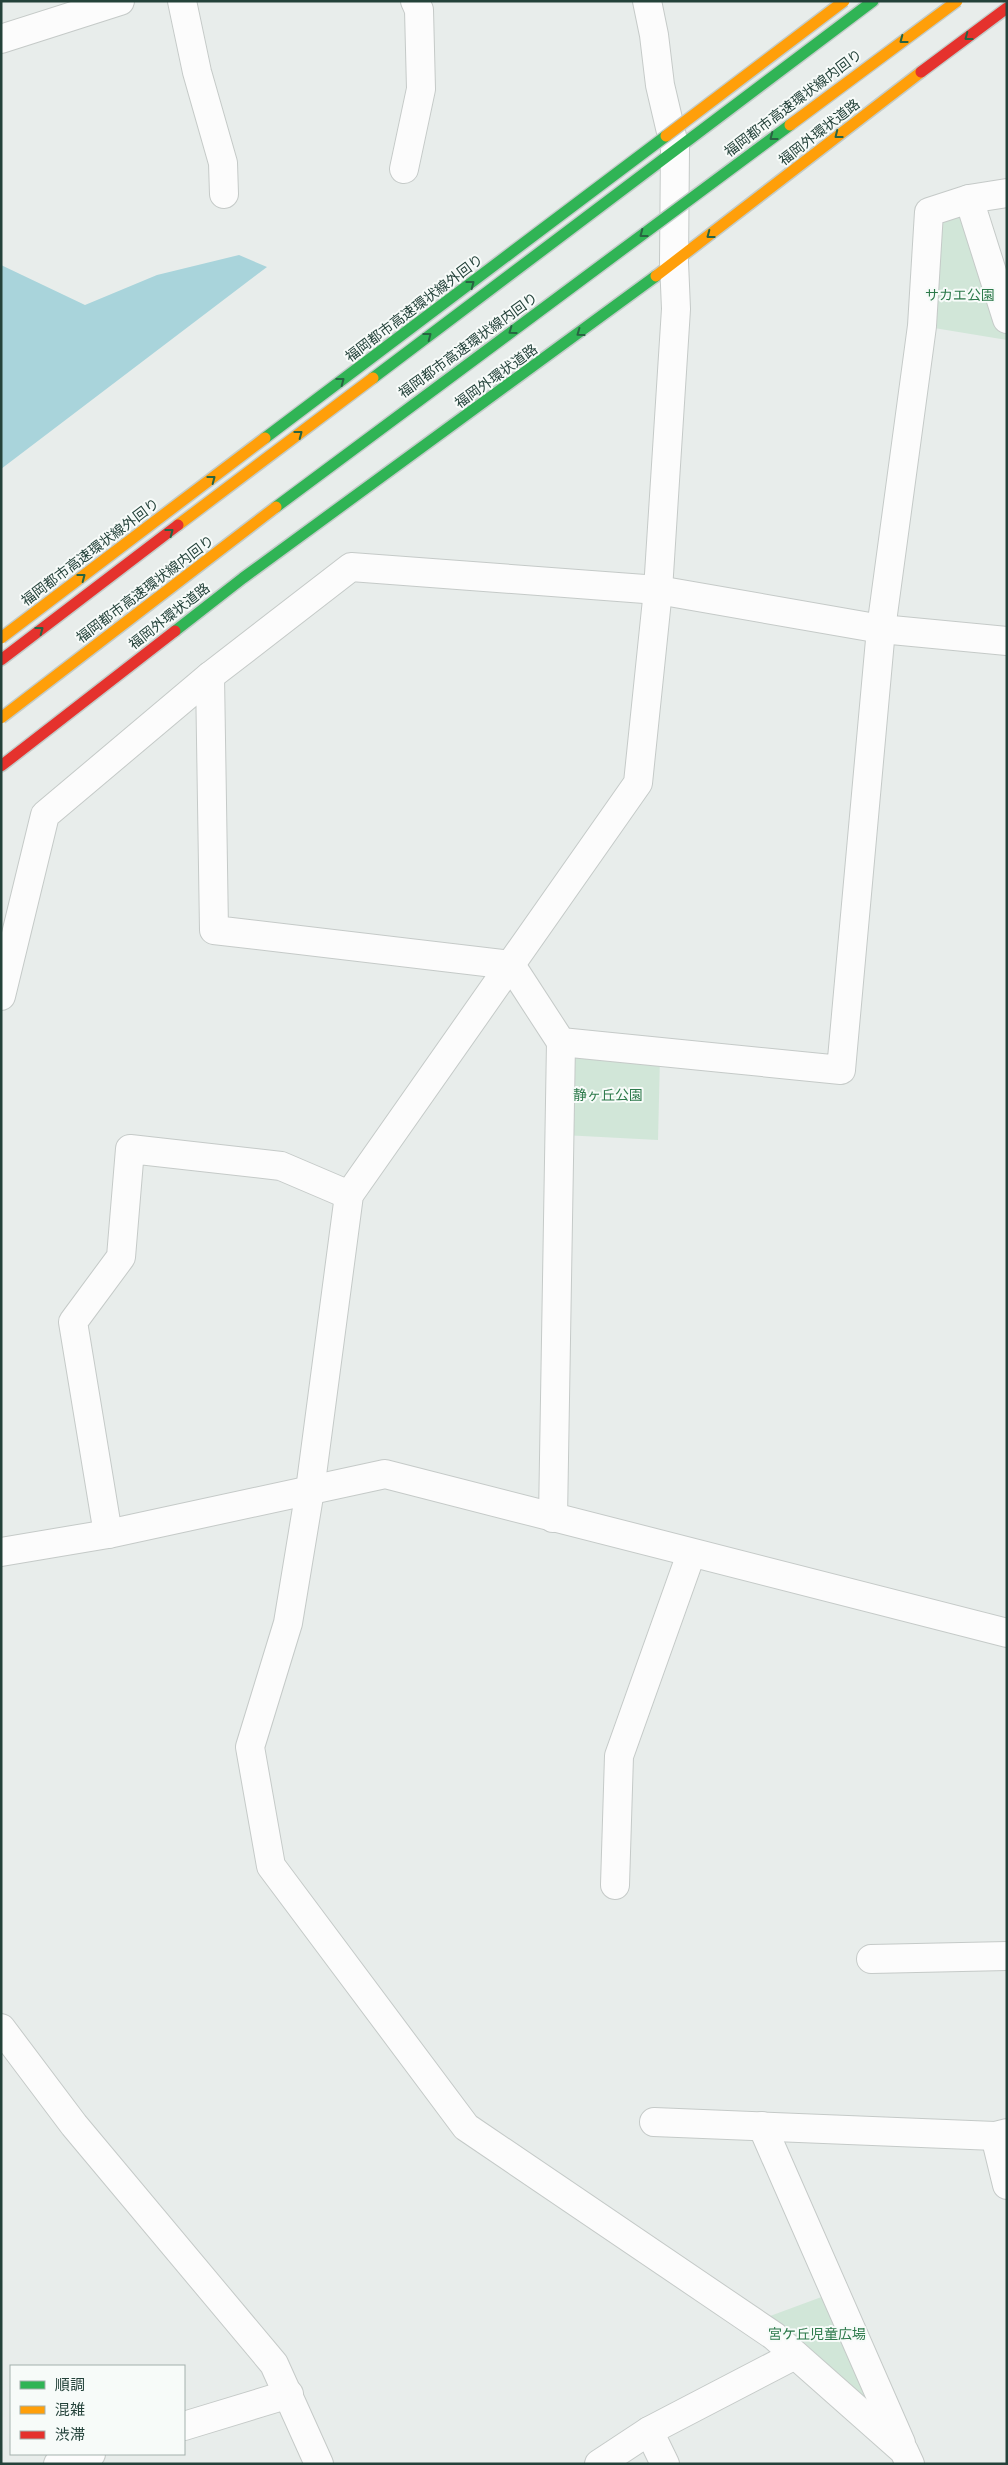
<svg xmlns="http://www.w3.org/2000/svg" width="1008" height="2465" font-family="Signika,'Noto Sans JP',sans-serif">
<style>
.green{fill:#d1e6d8}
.water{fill:#a9d4db}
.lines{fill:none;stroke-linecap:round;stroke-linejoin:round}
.street-casing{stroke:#c5cac8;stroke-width:30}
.fast-casing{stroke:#c3ccc9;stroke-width:14}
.slow-casing{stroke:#c3ccc9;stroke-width:14}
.jam-casing{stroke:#c3ccc9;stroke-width:14}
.street{stroke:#fcfcfc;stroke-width:28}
.fast{stroke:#30b455;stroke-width:11}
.slow{stroke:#ff9f0a;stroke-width:11}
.jam{stroke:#e5322d;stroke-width:11}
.fast-bridge-casing{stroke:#c3ccc9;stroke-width:14;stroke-linecap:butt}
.slow-bridge-casing{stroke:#c3ccc9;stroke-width:14;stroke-linecap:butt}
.fast-bridge{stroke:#30b455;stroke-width:11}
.slow-bridge{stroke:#ff9f0a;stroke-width:11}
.oneway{stroke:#286442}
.labels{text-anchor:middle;stroke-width:4;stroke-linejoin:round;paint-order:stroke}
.street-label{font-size:14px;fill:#24423a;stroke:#f7fbf9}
.park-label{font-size:14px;fill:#2d7a4b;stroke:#f7fbf9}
</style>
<rect width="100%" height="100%" fill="#e8edeb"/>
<!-- green -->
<g class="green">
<path d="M969,199l38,120v21l-85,-14 7,-114z"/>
<path d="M565,1047l95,10 -2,83 -95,-5z"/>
<path d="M835,2292l69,159 -150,-129z"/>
</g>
<!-- water -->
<path class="water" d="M239,255l28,12 -266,202v-204l84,40 72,-30z"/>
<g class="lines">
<!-- street casing -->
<g class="street-casing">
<g id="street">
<path d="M182,1l15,71 26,91 1,31"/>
<path d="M647,1l7,34 6,50 15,64 -1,113 2,47 -18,281 -20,193 -289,412 -39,295 -22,133 -38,124 21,119 195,261 308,209 130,115 6,13"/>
<path d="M1,39l119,-38"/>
<path d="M404,169l17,-80 -2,-79 -4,-9"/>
<path d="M1007,193l-38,6 38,120"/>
<path d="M210,676l4,254 297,35 50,77 280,28 40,-441 41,-303 7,-114 40,-13"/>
<path d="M1,996l44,-181 165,-139 141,-109 307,23 223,39 126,12"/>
<path d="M553,1518l8,-476"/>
<path d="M108,1534l-35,-212 48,-65 9,-108 151,17 68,29"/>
<path d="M1,1552l107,-18 277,-60 622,159"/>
<path d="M615,1885l4,-129 72,-202"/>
<path d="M871,1959l136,-3"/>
<path d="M1,2028l73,97 200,239 45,100"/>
<path d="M654,2122l341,14 12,-3"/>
<path d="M762,2126l139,317"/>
<path d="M995,2136l12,49"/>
<path d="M184,2426l105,-32"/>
<path d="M649,2431l16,33"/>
<path d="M58,2464l33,-10"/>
<path d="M599,2464l50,-33 146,-76"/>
</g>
</g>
<!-- fast casing -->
<g class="fast-casing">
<g id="fast">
<path d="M373,378l500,-377"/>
<path d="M175,631l68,-53 413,-302"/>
</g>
</g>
<!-- slow casing -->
<g class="slow-casing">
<g id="slow">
<path d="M656,276l265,-204"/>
<path d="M178,525l195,-147"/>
</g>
</g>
<!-- jam casing -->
<g class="jam-casing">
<g id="jam">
<path d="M921,72l86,-64"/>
<path d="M1,660l177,-135"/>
<path d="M1,766l174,-135"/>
</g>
</g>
<!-- street -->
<use href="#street" class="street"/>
<!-- fast -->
<use href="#fast" class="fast"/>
<!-- slow -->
<use href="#slow" class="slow"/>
<!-- jam -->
<use href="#jam" class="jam"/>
<!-- fast-bridge casing -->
<g class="fast-bridge-casing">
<g id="fast-bridge">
<path d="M265,438l401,-302"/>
<path d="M276,507l514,-382"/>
</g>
</g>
<!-- slow-bridge casing -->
<g class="slow-bridge-casing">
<g id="slow-bridge">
<path d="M790,125l167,-124"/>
<path d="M666,136l178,-135"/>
<path d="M1,638l264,-200"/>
<path d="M1,718l275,-211"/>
</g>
</g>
<!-- fast-bridge -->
<use href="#fast-bridge" class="fast-bridge"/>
<!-- slow-bridge -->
<use href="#slow-bridge" class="slow-bridge"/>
</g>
<!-- one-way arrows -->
<defs><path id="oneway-chevron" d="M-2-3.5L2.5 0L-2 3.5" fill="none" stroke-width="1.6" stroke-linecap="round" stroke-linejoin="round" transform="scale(1.25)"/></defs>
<g class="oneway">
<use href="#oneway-chevron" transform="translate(968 37) rotate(143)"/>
<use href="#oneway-chevron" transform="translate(903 40) rotate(143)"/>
<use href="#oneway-chevron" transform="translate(838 135) rotate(142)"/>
<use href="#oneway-chevron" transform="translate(773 137) rotate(143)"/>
<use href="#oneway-chevron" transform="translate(643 234) rotate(143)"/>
<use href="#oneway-chevron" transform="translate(710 235) rotate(143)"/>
<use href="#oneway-chevron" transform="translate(471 284) rotate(-37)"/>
<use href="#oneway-chevron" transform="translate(512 331) rotate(144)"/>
<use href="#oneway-chevron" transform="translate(580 333) rotate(144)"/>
<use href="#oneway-chevron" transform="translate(428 336) rotate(-37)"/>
<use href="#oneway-chevron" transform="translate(341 381) rotate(-37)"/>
<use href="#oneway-chevron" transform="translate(299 434) rotate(-37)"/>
<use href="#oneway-chevron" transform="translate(212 479) rotate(-37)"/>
<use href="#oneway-chevron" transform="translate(170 532) rotate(-37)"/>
<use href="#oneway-chevron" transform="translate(82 577) rotate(-37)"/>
<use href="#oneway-chevron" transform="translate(40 630) rotate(-37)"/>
</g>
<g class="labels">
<!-- street labels -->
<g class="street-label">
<text transform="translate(793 103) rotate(-37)" y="5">福岡都市高速環状線内回り</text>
<text transform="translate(819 132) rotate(-38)" y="5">福岡外環状道路</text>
<text transform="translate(414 308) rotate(-37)" y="5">福岡都市高速環状線外回り</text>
<text transform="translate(468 345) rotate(-36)" y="5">福岡都市高速環状線内回り</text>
<text transform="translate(496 376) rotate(-36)" y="5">福岡外環状道路</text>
<text transform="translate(90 552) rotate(-37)" y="5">福岡都市高速環状線外回り</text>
<text transform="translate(145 589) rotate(-37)" y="5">福岡都市高速環状線内回り</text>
<text transform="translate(169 616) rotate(-38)" y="5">福岡外環状道路</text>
</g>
<!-- park labels -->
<g class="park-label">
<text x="960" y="300">サカエ公園</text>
<text x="608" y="1100">静ヶ丘公園</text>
<text x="817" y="2339">宮ケ丘児童広場</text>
</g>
</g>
<!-- border -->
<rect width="1008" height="2465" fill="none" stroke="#24423a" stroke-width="5"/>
<!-- legend -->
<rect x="10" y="2365" width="175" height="90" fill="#f7fbf9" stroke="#a3b1ad"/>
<rect x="20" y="2381" width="25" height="8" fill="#30b455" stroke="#a3b1ad"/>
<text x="55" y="2390" font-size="15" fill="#24423a">順調</text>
<rect x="20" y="2406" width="25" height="8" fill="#ff9f0a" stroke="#a3b1ad"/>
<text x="55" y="2415" font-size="15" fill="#24423a">混雑</text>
<rect x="20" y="2431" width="25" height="8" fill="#e5322d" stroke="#a3b1ad"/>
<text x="55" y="2440" font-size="15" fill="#24423a">渋滞</text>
</svg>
